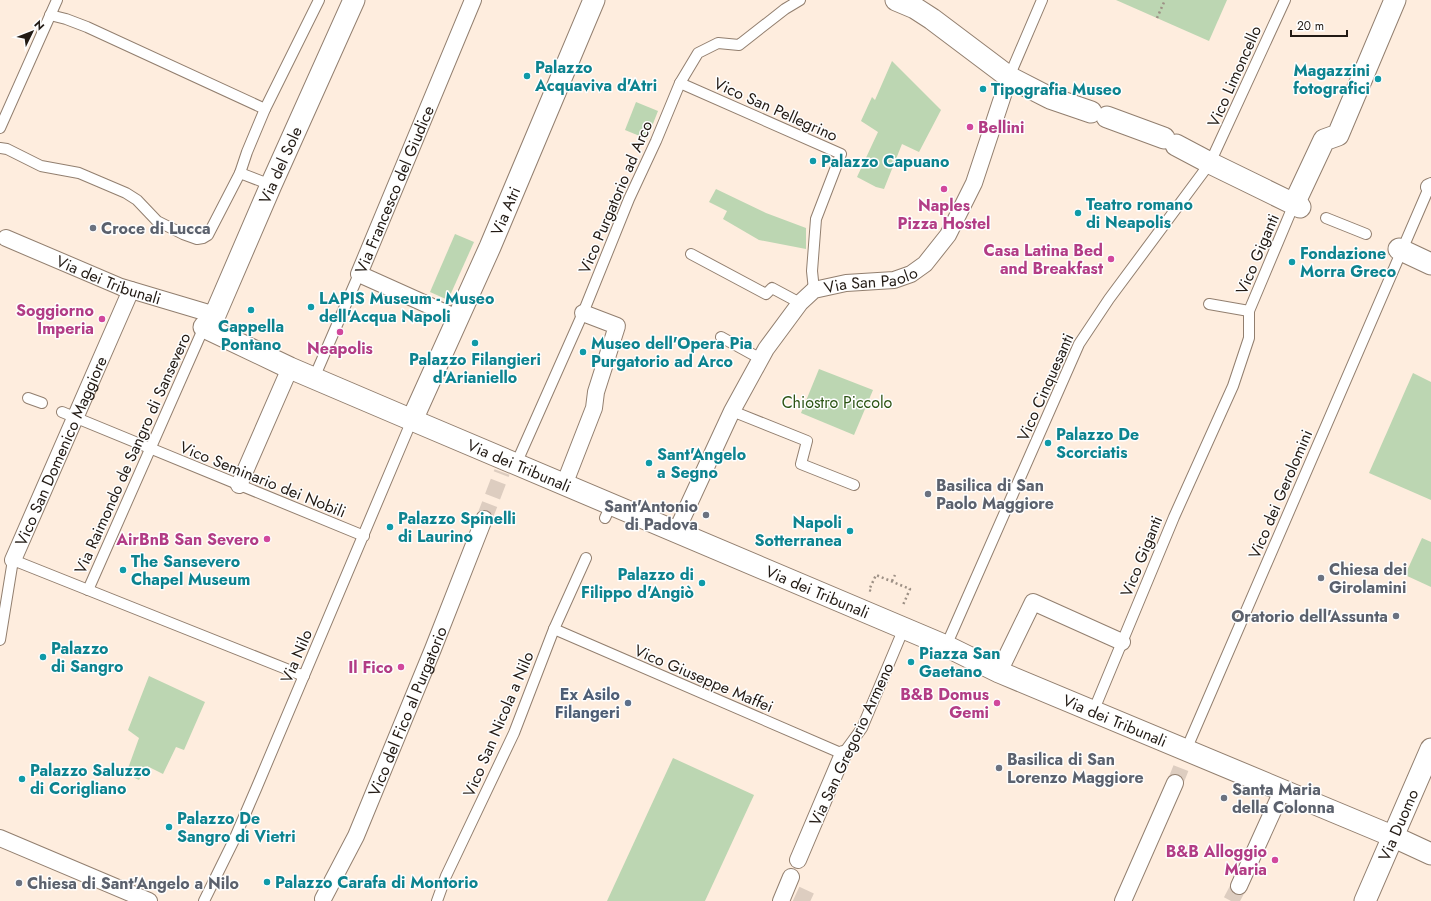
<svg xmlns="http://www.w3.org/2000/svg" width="1431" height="901" font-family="Jost,sans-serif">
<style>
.green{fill:#bcd6b2}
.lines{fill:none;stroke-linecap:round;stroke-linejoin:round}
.pedestrian-tunnel{stroke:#ddcdc0;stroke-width:16;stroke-dasharray:16 8;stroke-linecap:butt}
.service-casing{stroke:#927f6f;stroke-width:12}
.pedestrian-casing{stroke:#927f6f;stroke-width:18}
.minor-casing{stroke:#927f6f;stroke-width:23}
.path{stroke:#9d9085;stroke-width:2.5;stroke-dasharray:2 3;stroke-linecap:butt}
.service{stroke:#fff;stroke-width:10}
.pedestrian{stroke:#fff;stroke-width:16}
.minor{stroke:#fff;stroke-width:21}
.culture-dot{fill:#0f9aa8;stroke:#fefefe;stroke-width:1.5}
.hotel-dot{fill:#d1479c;stroke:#fefefe;stroke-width:1.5}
.worship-dot{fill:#6b7280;stroke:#fefefe;stroke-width:1.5}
.service-dot{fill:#5c6f8a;stroke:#fefefe;stroke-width:1.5}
.labels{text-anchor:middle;stroke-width:3;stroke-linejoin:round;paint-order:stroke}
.culture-label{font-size:16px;font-weight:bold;fill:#0d838f;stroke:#fefefe;text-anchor:start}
.street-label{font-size:16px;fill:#221a14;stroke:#fefefe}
.hotel-label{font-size:16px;font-weight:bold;fill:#b23c85;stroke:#fefefe;text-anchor:end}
.worship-label{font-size:16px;font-weight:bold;fill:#5b616d;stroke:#fefefe;text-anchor:start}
.park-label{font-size:16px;fill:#2b5313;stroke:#fefefe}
.service-label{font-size:16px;font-weight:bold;fill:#4e5e75;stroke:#fefefe;text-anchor:end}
</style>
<rect width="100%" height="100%" fill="#feedde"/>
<!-- green -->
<g class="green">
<path d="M1116,0h111l-18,41z"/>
<path d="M892,61l49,49 -22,42 -17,-8 -18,45 -8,-2 -19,-10 21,-45 -17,-11 11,-24 3,3z"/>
<path d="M636,102l22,9 -11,28 -22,-9z"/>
<path d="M716,189l50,24 40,15v21l-47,-9 -36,-21 4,-8 -18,-9z"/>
<path d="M455,234l19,8 -26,58 -18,-8z"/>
<path d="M819,369l54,21 -19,45 -53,-22z"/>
<path d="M1413,373l18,9v118l-62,-27z"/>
<path d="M1422,538l9,4v45l-26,-12z"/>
<path d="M149,676l56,26 -21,48 -8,-3 -13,27 -16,-8 -8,14 -13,-6 13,-36 -11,-8z"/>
<path d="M673,758l81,37 -49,106h-98z"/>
</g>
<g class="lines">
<!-- pedestrian-tunnel -->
<g class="pedestrian-tunnel">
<path d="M484,519l18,-47"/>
<path d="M1175,783l10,-25"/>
<path d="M796,894l15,7"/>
<path d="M1231,901l8,-15"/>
</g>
<!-- service casing -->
<g class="service-casing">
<g id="service">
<path d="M50,15l16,4 21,8 178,82"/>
<path d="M1009,77l33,-77"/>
<path d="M680,83l161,71 -25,65 -4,52 2,19"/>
<path d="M0,128l57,-128"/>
<path d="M0,148l7,1 34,17 38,7 47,20 11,7 20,21 26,13 14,5 6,-1 5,-3 32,-62 7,-21 18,-43 54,-109"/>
<path d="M240,173l31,12"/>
<path d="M1326,218l40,16"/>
<path d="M691,254l75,40 6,-6 28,15"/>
<path d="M1209,304l40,7"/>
<path d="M721,337l40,22"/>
<path d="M314,378l45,-104"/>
<path d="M28,398l14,5"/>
<path d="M732,411l75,30 -6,23 53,21"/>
<path d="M62,412l302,124"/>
<path d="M516,464l67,-151 46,-114 27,-58 24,-58 18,-30 20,-10 21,2 46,-36 15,-9"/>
<path d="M605,518l6,-13"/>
<path d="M88,590l116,-263"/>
<path d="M554,629l289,125 19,-26 42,-100"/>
<path d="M0,640l13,-80 291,116"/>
<path d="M946,646l133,-302 30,-45 101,-136 75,-163"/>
<path d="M1093,712l81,-195 59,-131 16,-48v-27l45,-107"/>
<path d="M1186,750l245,-567"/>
<path d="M204,901l30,-61 22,-51 156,-369"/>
<path d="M437,901l9,-25 68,-143 40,-104 32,-71"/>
</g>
</g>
<!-- pedestrian casing -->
<g class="pedestrian-casing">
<g id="pedestrian">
<path d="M1429,187l2,1"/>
<path id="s1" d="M6,238l115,49 94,28"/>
<path id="s2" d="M457,318l-98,-44 114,-274"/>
<path d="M239,485l51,-117"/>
<path d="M564,485l30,-77 2,-16 21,-66 -34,-13"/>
<path id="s3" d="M676,532l56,-121 34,-62 34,-46 14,-13 32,-7 48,-3 17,-6 14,-10 23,-29 26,-52 35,-106"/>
<path id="s4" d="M13,560l118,-270"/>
<path d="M999,672l34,-70 89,40"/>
<path d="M0,838l149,63"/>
<path d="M798,860l45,-106"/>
<path d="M1239,886l43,-95"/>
<path id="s5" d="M323,899l33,-63 77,-187 51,-130"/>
<path d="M781,901l10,-24"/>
<path d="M1123,901l52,-118"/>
</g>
</g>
<!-- minor casing -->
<g class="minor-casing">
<g id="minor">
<path id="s6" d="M354,0l-83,185 -56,130 -11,12 86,41 122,52 534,226 53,26 393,164 39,18"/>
<path d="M896,0l19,8 17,11 77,58 41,21 41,14"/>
<path d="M1107,117l57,21"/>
<path d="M1176,145l34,18 90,44"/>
<path d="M1294,204l30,-64 14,-5 57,-135"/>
<path d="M1399,249l32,15"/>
<path id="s7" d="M412,420l78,-173 104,-247"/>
<path id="s8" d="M1365,901l66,-152"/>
</g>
</g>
<!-- path -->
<g class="path">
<path d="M1157,18l8,-18"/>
<path d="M892,581l3,-6"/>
<path d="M871,591l-2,-1 7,-15 34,14 -7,16 -1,-1"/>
</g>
<!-- service -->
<use href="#service" class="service"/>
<!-- pedestrian -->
<use href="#pedestrian" class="pedestrian"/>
<!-- minor -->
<use href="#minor" class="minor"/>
</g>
<!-- markers -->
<g class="culture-dot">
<circle cx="527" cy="76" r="4"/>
<circle cx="1378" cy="79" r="4"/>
<circle cx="983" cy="89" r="4"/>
<circle cx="813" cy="161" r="4"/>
<circle cx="1078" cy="213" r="4"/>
<circle cx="1292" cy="262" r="4"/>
<circle cx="311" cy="307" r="4"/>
<circle cx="251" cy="310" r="4"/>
<circle cx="475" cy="343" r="4"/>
<circle cx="583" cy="352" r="4"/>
<circle cx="1048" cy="443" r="4"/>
<circle cx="649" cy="463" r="4"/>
<circle cx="390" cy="527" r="4"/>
<circle cx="850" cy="531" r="4"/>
<circle cx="123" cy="570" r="4"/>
<circle cx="702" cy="583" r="4"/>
<circle cx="43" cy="657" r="4"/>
<circle cx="911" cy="662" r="4"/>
<circle cx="22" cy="779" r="4"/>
<circle cx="169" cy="827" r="4"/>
<circle cx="267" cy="882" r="4"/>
</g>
<g class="hotel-dot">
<circle cx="970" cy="127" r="4"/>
<circle cx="944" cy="189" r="4"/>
<circle cx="1111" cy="259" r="4"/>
<circle cx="102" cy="319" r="4"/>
<circle cx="340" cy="332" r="4"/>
<circle cx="267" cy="539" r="4"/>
<circle cx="401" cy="667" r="4"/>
<circle cx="997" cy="703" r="4"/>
<circle cx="1275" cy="860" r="4"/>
</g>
<g class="worship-dot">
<circle cx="93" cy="228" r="4"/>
<circle cx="928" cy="494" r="4"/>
<circle cx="706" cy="515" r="4"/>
<circle cx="1321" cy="578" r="4"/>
<circle cx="1396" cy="616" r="4"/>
<circle cx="999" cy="768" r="4"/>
<circle cx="1224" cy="798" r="4"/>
<circle cx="19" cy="883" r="4"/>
</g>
<circle class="service-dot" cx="628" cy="703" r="4"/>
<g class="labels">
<!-- culture labels -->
<g class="culture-label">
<text x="535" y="73">Palazzo<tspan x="535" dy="18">Acquaviva d'Atri</tspan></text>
<text x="1370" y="76" text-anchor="end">Magazzini<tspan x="1370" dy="18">fotografici</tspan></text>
<text x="991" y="95">Tipografia Museo</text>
<text x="821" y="167">Palazzo Capuano</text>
<text x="1086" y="210">Teatro romano<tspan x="1086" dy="18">di Neapolis</tspan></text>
<text x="1300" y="259">Fondazione<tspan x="1300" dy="18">Morra Greco</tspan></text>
<text x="319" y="304">LAPIS Museum - Museo<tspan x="319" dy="18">dell'Acqua Napoli</tspan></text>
<text x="251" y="332" text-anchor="middle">Cappella<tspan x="251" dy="18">Pontano</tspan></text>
<text x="591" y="349">Museo dell'Opera Pia<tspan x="591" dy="18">Purgatorio ad Arco</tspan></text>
<text x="475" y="365" text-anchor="middle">Palazzo Filangieri<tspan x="475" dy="18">d'Arianiello</tspan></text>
<text x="1056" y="440">Palazzo De<tspan x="1056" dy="18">Scorciatis</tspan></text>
<text x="657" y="460">Sant'Angelo<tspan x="657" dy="18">a Segno</tspan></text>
<text x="398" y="524">Palazzo Spinelli<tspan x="398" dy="18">di Laurino</tspan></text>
<text x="842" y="528" text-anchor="end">Napoli<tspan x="842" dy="18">Sotterranea</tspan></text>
<text x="131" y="567">The Sansevero<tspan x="131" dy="18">Chapel Museum</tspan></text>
<text x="694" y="580" text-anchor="end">Palazzo di<tspan x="694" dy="18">Filippo d'Angiò</tspan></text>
<text x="51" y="654">Palazzo<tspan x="51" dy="18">di Sangro</tspan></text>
<text x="919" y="659">Piazza San<tspan x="919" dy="18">Gaetano</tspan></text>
<text x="30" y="776">Palazzo Saluzzo<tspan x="30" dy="18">di Corigliano</tspan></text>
<text x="177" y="824">Palazzo De<tspan x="177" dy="18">Sangro di Vietri</tspan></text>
<text x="275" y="888">Palazzo Carafa di Montorio</text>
</g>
<!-- street labels -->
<g class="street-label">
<text transform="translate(1234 76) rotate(-66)" y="6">Vico Limoncello</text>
<text transform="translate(776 109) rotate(24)" y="6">Vico San Pellegrino</text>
<text transform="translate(280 165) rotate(-66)" y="6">Via del Sole</text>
<text dy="6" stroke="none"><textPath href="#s2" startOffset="199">Via Francesco del Giudice</textPath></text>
<text transform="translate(615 197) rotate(-67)" y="6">Vico Purgatorio ad Arco</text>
<text dy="6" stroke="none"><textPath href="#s7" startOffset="229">Via Atri</textPath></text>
<text transform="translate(1257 254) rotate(-67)" y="6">Vico Giganti</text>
<text dy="6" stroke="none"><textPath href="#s3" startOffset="338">Via San Paolo</textPath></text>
<text dy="6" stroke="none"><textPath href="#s1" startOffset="111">Via dei Tribunali</textPath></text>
<text transform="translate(1045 387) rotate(-66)" y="6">Vico Cinquesanti</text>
<text dy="6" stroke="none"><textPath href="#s4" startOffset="119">Vico San Domenico Maggiore</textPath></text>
<text transform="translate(132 453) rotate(-66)" y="6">Via Raimondo de Sangro di Sansevero</text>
<text dy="6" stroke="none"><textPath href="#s6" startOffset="705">Via dei Tribunali</textPath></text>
<text transform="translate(263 479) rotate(22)" y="6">Vico Seminario dei Nobili</text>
<text transform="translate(1280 494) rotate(-67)" y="6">Vico dei Gerolomini</text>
<text transform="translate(1141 556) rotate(-68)" y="6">Vico Giganti</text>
<text dy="6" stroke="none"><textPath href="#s6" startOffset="1029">Via dei Tribunali</textPath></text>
<text transform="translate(296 656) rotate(-67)" y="6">Via Nilo</text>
<text transform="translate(704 678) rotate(23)" y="6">Vico Giuseppe Maffei</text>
<text dy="6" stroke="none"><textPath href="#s5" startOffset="206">Vico del Fico al Purgatorio</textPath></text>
<text dy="6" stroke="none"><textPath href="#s6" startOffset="1353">Via dei Tribunali</textPath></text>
<text transform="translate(498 724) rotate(-67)" y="6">Vico San Nicola a Nilo</text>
<text transform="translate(851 744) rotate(-65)" y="6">Via San Gregorio Armeno</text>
<text dy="6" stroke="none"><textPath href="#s8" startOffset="83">Via Duomo</textPath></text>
</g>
<!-- hotel labels -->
<g class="hotel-label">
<text x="978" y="133" text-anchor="start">Bellini</text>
<text x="944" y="211" text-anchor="middle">Naples<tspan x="944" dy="18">Pizza Hostel</tspan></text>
<text x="1103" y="256">Casa Latina Bed<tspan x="1103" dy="18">and Breakfast</tspan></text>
<text x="94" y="316">Soggiorno<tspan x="94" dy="18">Imperia</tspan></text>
<text x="340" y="354" text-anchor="middle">Neapolis</text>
<text x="259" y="545">AirBnB San Severo</text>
<text x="393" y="673">Il Fico</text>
<text x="989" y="700">B&amp;B Domus<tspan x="989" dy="18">Gemi</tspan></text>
<text x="1267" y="857">B&amp;B Alloggio<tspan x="1267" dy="18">Maria</tspan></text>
</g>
<!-- worship labels -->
<g class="worship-label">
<text x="101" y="234">Croce di Lucca</text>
<text x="936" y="491">Basilica di San<tspan x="936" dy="18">Paolo Maggiore</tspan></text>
<text x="698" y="512" text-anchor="end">Sant'Antonio<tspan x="698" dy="18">di Padova</tspan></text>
<text x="1329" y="575">Chiesa dei<tspan x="1329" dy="18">Girolamini</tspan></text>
<text x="1388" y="622" text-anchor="end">Oratorio dell'Assunta</text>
<text x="1007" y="765">Basilica di San<tspan x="1007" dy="18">Lorenzo Maggiore</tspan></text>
<text x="1232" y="795">Santa Maria<tspan x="1232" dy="18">della Colonna</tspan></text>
<text x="27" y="889">Chiesa di Sant'Angelo a Nilo</text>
</g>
<!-- park labels -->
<g class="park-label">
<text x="837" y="408">Chiostro Piccolo</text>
</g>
<!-- service labels -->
<g class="service-label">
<text x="620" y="700">Ex Asilo<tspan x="620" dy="18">Filangeri</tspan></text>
</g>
</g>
<!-- north arrow -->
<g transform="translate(32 32) rotate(47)" stroke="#fefefe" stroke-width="3" paint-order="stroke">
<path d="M0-3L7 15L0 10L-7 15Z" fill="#221a14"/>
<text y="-6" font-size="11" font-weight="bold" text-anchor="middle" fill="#221a14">N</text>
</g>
<!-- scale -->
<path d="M1291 30v6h56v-6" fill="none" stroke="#221a14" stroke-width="2"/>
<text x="1297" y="30" font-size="12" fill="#221a14" stroke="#fefefe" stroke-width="3" paint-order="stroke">20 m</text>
</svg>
